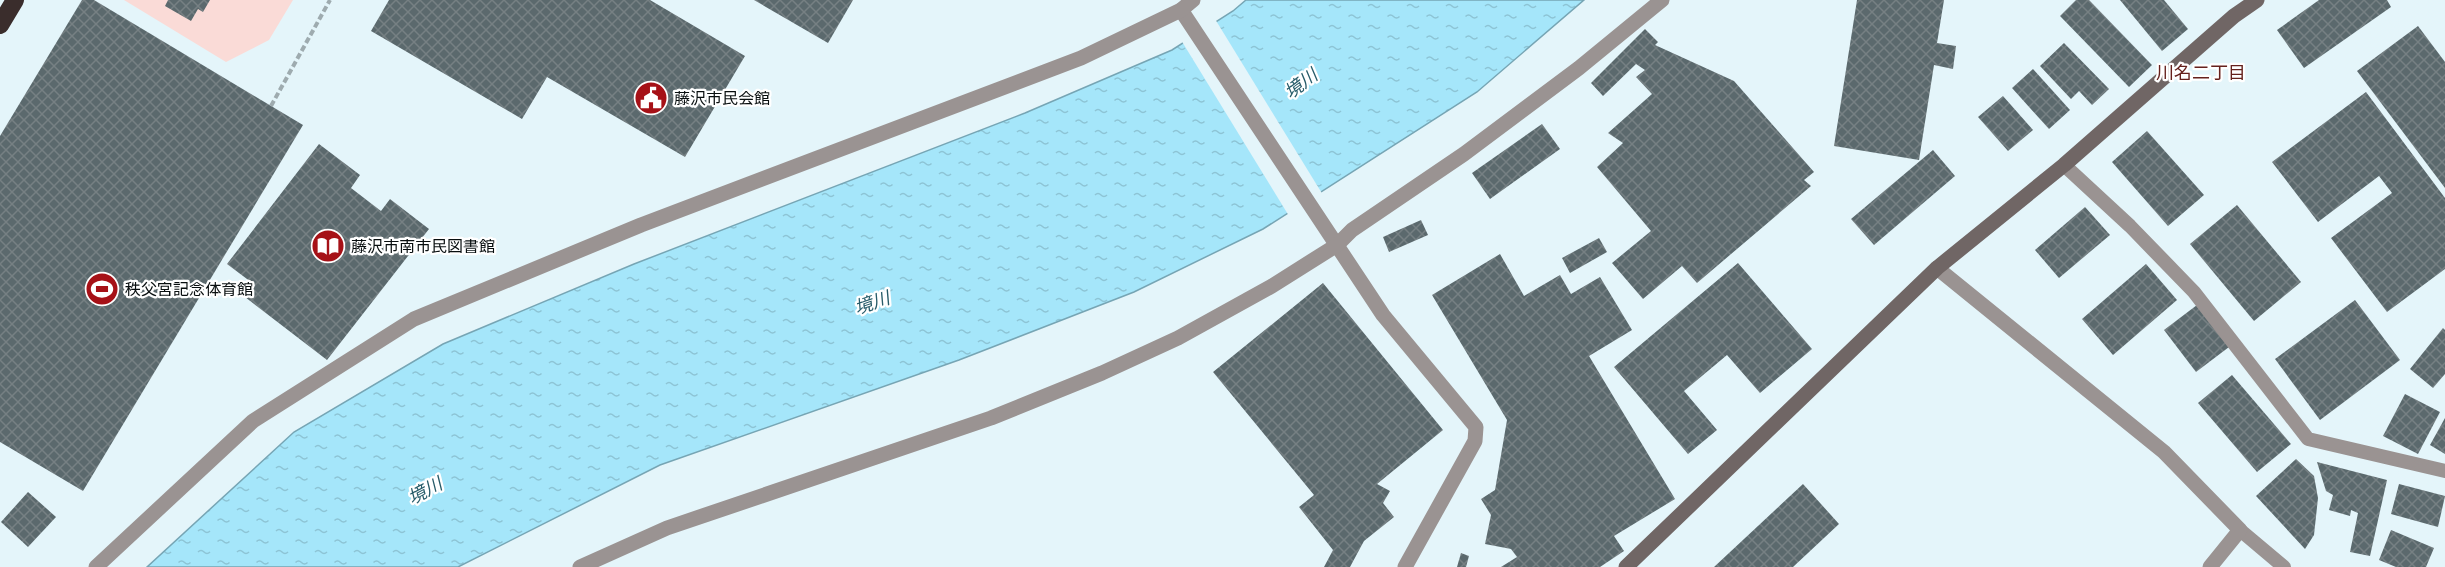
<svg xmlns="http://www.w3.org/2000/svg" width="2445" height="567" font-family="'Open Sans','Noto Sans JP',sans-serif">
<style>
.green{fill:#fadbd7}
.water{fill:url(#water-ripples);stroke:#76a5b4;stroke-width:1.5}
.pier{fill:#e4f5fa}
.building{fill:url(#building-cross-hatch)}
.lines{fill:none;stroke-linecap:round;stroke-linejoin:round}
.path{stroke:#9eabaf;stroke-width:4;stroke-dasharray:6 3;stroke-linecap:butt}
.lane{stroke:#9a9392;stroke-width:14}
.street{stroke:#9a9392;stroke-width:15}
.secondary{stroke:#706665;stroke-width:15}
.highway{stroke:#3a2d2c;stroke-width:18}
.labels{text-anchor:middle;stroke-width:4.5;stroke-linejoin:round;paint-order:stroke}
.poi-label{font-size:16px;fill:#080e0f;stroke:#fff;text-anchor:start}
.neighbourhood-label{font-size:18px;fill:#65211d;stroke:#fff}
.water-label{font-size:18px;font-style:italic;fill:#265b69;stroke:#fff}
</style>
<defs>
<pattern id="water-ripples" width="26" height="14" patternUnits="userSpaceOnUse" patternTransform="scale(1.5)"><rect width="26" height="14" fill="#a5e6fa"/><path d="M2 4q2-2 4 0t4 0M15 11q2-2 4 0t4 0" fill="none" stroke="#8dc4d5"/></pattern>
<pattern id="building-cross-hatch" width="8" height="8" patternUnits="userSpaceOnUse" patternTransform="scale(1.5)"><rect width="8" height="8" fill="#5b696d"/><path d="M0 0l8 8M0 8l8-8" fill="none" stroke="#768083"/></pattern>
</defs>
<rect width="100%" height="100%" fill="#e4f5fa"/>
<!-- green -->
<path class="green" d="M124,0h169l-24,40 -43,22z"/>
<!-- water -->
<path class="water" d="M1246,0h338l-107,92 -214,137 -129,63 -175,68 -299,105 -202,102h-311l147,-135 149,-88 191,-80 391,-151 147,-63 61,-39z"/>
<!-- pier -->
<path class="pier" d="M1215,19l108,176 -34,21 -108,-176z"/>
<!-- building -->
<g class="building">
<path d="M82,0h12l209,125 -220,366 -83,-49v-306z"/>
<path d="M168,0h42l-7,12 -5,-3 -7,12 -26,-15z"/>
<path d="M389,0h261l95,56 -60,101 -138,-80 -25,42 -151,-88z"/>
<path d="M754,0h99l-25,43z"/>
<path d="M1857,0h87l-7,43 19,3 -3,23 -19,-4 -15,95 -85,-14z"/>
<path d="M2076,0h13l63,65 -23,22 -69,-71z"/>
<path d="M2120,0h44l24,29 -26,22z"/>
<path d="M2319,0h68l4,7 -87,61 -27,-38z"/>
<path d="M2418,26l27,36v126l-88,-117z"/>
<path d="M1645,29l13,13 -3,3 79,36 80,91 -10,8 7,6 -114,97 -15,-17 -39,33 -31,-36 39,-32 -54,-64 26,-24 -15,-10 44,-39 -16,-17 9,-7 -9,-6 -33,32 -12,-13z"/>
<path d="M2064,43l45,46 -17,16 -13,-14 -8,8 -31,-33z"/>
<path d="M2033,69l37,41 -21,19 -37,-41z"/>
<path d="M2366,92l79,106v71l-58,43 -56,-74 61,-45 -13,-17 -61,46 -46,-60z"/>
<path d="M2003,96l30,34 -25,21 -30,-34z"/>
<path d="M1542,124l18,25 -70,50 -18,-26z"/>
<path d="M2147,131l57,64 -36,31 -56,-64z"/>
<path d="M319,144l41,31 -9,13 30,23 9,-12 39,30 -102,131 -82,-63 10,-12 -28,-21z"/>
<path d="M1933,150l22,26 -81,69 -23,-26z"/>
<path d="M2237,205l64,77 -47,39 -64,-77z"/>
<path d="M2085,207l25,28 -51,43 -24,-28z"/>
<path d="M1421,220l7,15 -39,17 -6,-15z"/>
<path d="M1599,238l8,14 -37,21 -8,-15z"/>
<path d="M1500,254l24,42 36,-21 11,19 29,-17 32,53 -43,26 86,143 -61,37 10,15 -24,16h-99l16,-10 -6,-8 -26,-5 6,-29 -10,-16 14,-9 12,-70 -75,-125z"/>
<path d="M1738,263l74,86 -52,44 -33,-38 -43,36 33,39 -29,24 -74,-87z"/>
<path d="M2146,264l31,36 -64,55 -31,-36z"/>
<path d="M1323,283l120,147 -66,54 13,7 -7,12 11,14 -30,24 -14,26h-26l9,-17 -34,-43 15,-12 -101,-123z"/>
<path d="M2355,300l45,60 -80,60 -45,-61z"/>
<path d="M2197,305l32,42 -33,25 -32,-42z"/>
<path d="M2443,328l2,2v44l-12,14 -23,-19z"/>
<path d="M2232,375l59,69 -34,28 -59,-69z"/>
<path d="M2405,394l35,18 -22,42 -35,-18z"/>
<path d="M2445,418v36l-15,-9z"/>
<path d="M2296,459l18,17 4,22 -4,37 -9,14 -49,-53z"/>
<path d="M2317,462l70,18 -17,76 -20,-4 8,-39 -7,-3 -1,6 -21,-6 4,-15 -7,-4z"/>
<path d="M1803,484l36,40 -46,43h-79z"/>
<path d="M2399,484l46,12 -7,31 -47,-13z"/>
<path d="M28,492l28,25 -28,30 -27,-25z"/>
<path d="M2391,530l43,18 -8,19h-30l-17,-7z"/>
<path d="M1461,553l8,3 -3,11h-9z"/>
</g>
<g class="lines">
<!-- path -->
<path class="path" d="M271,106l59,-106"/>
<!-- lane -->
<g class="lane">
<path d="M2064,165l66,61 64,66 114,147 137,32"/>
<path d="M2240,530l44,37"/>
</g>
<!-- street -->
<g class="street">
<path d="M1181,10l202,305 93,112 -1,14 -70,126"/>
<path d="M1937,268l227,184 76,78 -30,37"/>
<path d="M96,567l157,-146 161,-102 227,-94 440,-167 100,-48 12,-10"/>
<path d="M580,567l87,-39 324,-110 111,-45 76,-35 94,-52 65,-41 15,-15 112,-76 115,-86 83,-68"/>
</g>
<!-- secondary -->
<path class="secondary" d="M1626,567l311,-299 127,-103 170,-149 23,-16"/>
<!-- highway -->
<path class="highway" d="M0,25l15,-25"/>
</g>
<!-- icons -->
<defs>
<g id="civic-disc" transform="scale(1.725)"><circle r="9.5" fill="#a61117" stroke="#fff"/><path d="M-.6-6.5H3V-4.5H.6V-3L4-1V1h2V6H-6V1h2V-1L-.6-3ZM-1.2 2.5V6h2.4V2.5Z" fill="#fff"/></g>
<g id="library-disc" transform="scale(1.725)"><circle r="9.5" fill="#a61117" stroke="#fff"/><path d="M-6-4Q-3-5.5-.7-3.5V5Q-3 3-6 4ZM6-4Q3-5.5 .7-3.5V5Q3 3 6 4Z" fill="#fff"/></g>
<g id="stadium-disc" transform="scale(1.725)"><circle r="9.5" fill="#a61117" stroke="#fff"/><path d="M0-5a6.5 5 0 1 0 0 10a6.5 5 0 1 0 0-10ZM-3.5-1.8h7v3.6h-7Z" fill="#fff"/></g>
</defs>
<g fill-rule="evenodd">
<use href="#civic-disc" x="651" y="98"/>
<use href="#library-disc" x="328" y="246"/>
<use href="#stadium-disc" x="102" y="289"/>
</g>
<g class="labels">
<!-- poi labels -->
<g class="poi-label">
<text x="674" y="104">藤沢市民会館</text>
<text x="351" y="252">藤沢市南市民図書館</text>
<text x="125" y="295">秩父宮記念体育館</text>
</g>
<!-- neighbourhood labels -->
<g class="neighbourhood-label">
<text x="2201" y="79">川名二丁目</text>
</g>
<!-- water labels -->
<g class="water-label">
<text transform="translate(1301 84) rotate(-37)" y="6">境川</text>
<text transform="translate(872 303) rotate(-19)" y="6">境川</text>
<text transform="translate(425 491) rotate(-28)" y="6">境川</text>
</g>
</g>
</svg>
